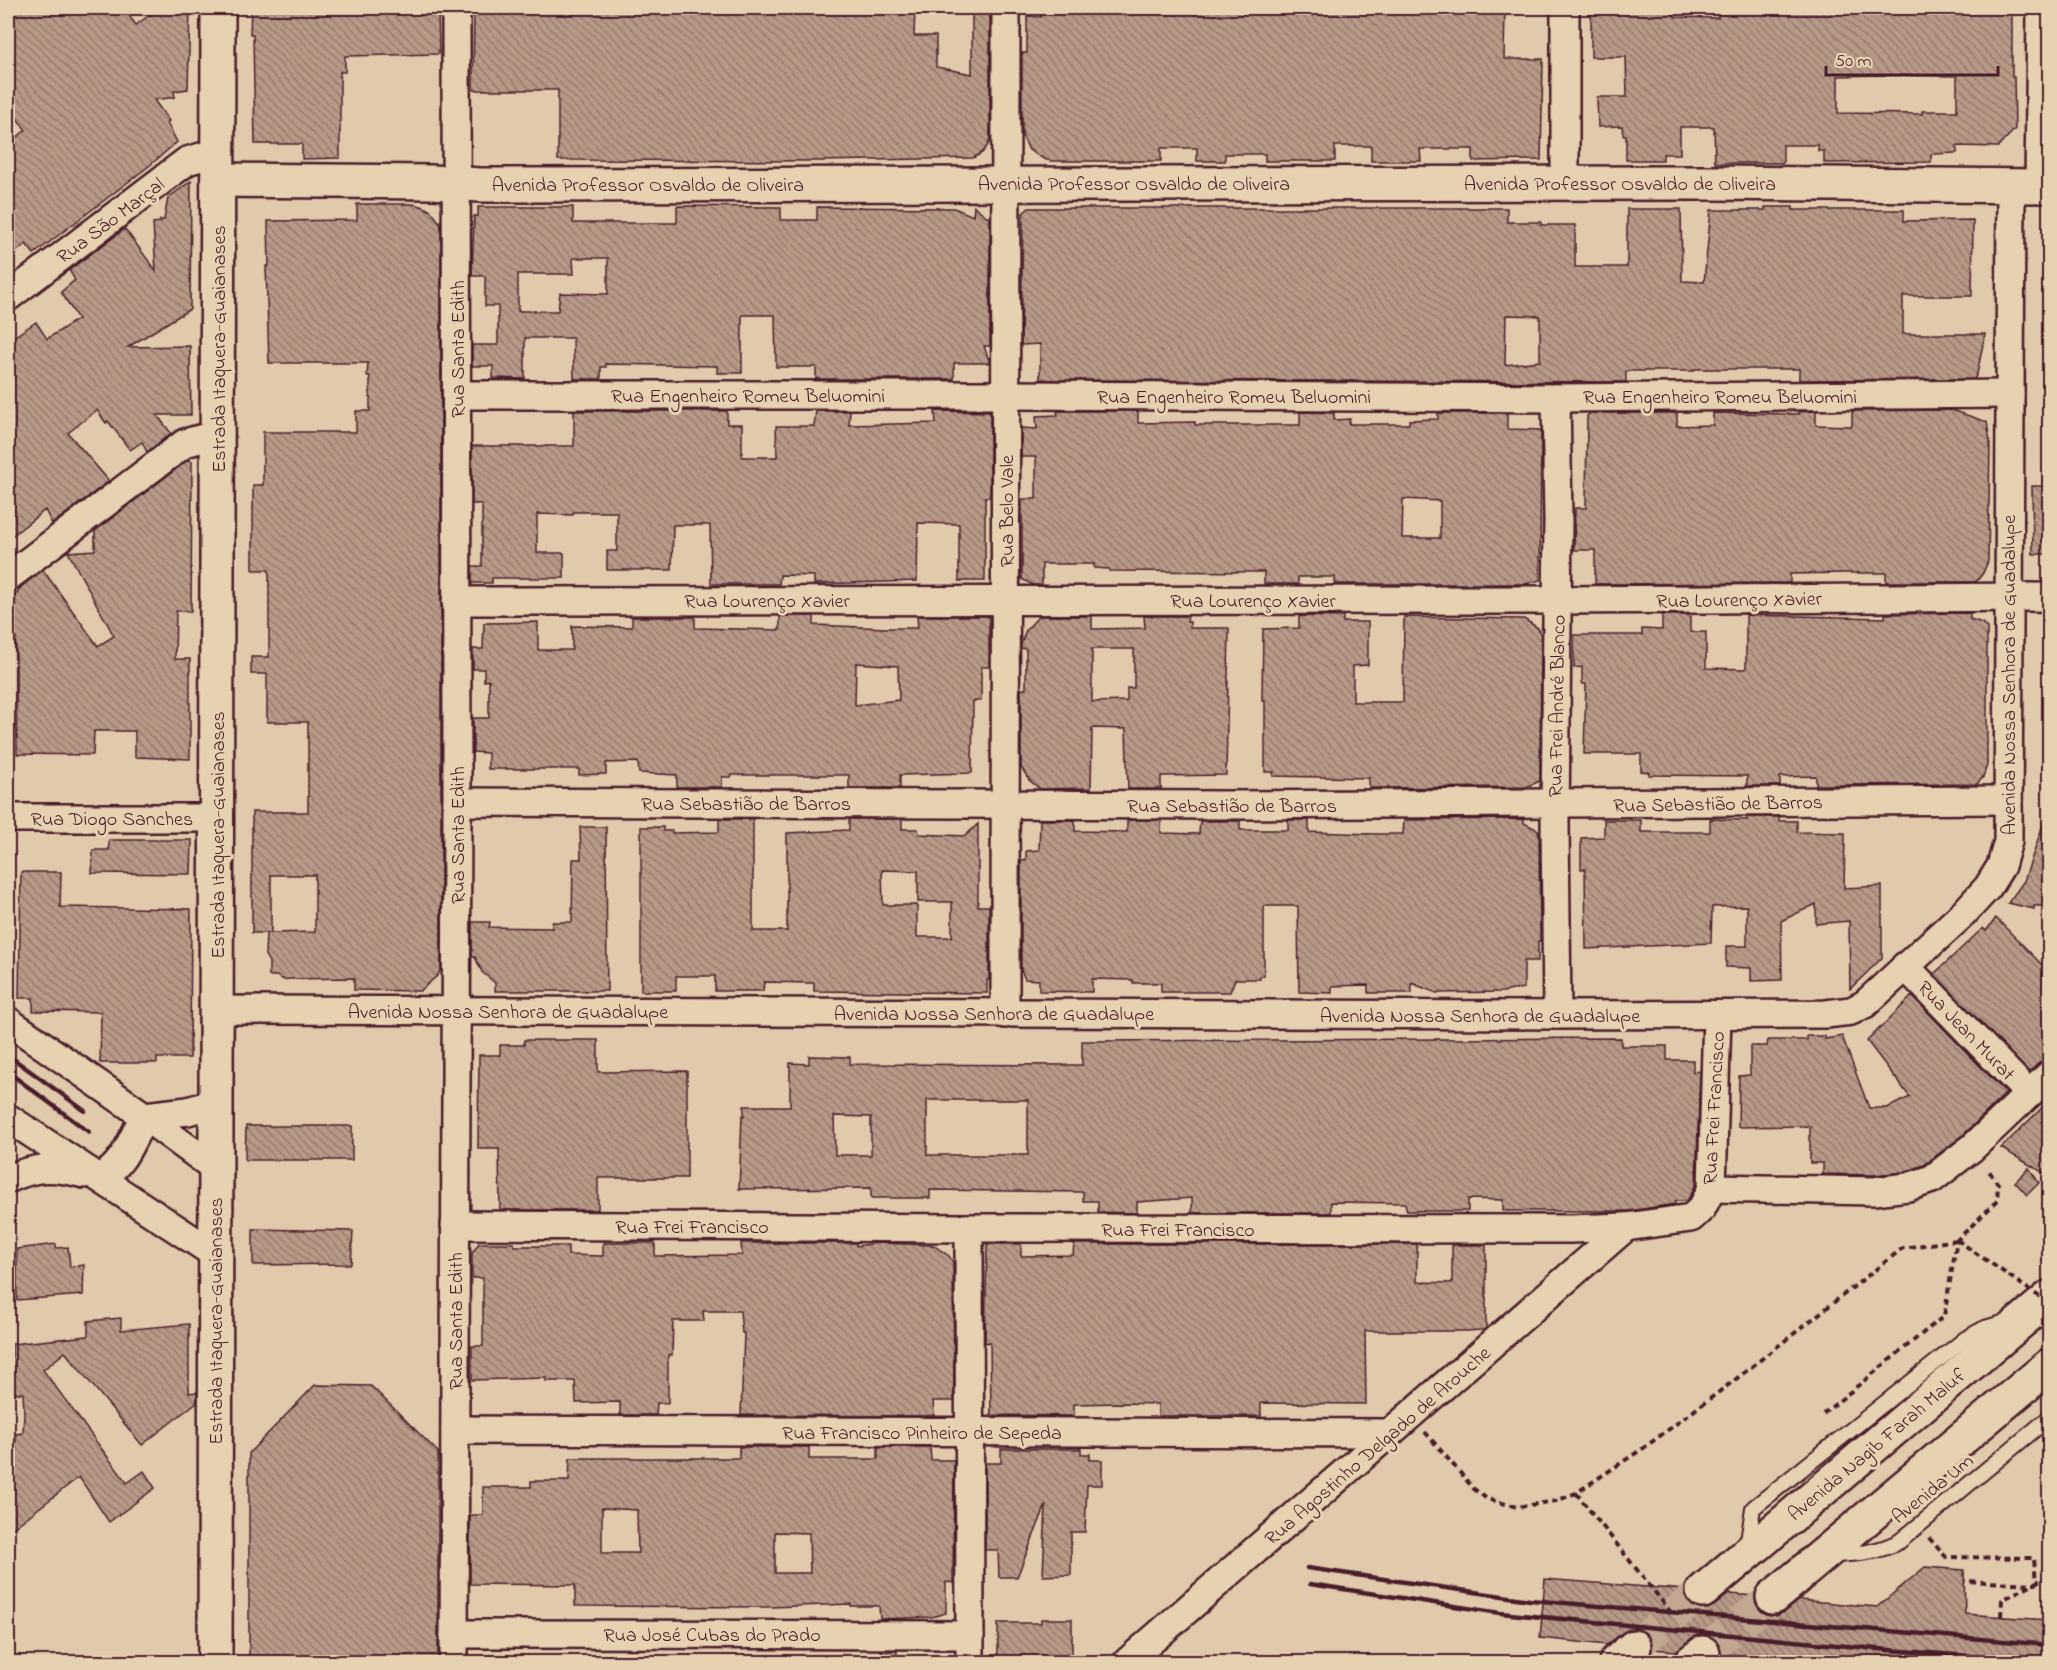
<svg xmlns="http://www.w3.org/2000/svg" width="2057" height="1670" font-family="'Indie Flower',sans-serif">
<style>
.building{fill:url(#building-back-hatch);stroke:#4a1f2b;stroke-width:1.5;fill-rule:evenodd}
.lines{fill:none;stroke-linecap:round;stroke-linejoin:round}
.secondary-tunnel{stroke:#c2a891;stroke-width:33;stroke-dasharray:33 16;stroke-linecap:butt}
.service-casing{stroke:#4a1f2b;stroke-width:18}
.minor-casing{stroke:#4a1f2b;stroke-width:32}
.tertiary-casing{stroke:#4a1f2b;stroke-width:38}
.secondary-casing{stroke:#4a1f2b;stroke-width:38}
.path{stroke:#4a1f2b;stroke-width:4;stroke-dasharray:6 4.5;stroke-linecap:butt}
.service{stroke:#e6d1b0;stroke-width:14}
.minor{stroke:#e6d1b0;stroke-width:27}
.tertiary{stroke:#e6d1b0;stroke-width:33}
.secondary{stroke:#e6d1b0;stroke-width:33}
.rail{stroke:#4a1f2b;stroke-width:4.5}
.path-bridge{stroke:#4a1f2b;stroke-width:4;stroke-dasharray:6 4.5;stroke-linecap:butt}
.labels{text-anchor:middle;stroke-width:6;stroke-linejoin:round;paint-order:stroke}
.street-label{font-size:20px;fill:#4a1f2b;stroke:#e6d1b0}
</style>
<defs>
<pattern id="building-back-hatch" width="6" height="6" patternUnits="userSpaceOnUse" patternTransform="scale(1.5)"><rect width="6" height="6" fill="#b79987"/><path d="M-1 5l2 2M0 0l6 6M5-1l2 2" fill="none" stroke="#977c6f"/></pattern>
</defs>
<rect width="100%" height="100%" fill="#e0caab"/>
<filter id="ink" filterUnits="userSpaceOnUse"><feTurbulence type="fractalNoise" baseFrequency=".0167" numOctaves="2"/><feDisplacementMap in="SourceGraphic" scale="12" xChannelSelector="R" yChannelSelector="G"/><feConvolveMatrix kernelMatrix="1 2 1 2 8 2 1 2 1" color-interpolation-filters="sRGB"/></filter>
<g filter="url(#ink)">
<!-- building -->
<g class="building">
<path d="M8,8h115l13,17 23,-17h31l-2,81 -14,2 1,6 -21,3 15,21 -2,2 10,19 -28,24 -115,88 -8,-10 -18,14v-114l18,-14 -18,-23z"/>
<path d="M251,8h187l1,46 -94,2v16h-5v86l-38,1v-15h-47l-2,-110h-3z"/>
<path d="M474,8h441l-1,28h22v31l36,7v-66h18v130l-2,7 -6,8 -9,5 -153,3 -262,-1v-70h-85z"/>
<path d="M1041,8h464l-1,51h39l-2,101 -68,1v-12h-53l1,12h-50v-15h-36v15h-70v-7h-40v7h-28v-13h-36v13h-110l-7,-2 -15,-9 -7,-15v-82h5v-37l14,1z"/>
<path d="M1591,8h83l1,9 43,1v-10h294v69h2l1,52 -17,18 -41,-1v7l-26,1v8l-107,1v-12h-6v-6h-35v18h-68l-1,-36h-34v27h-17v6h-37v-25h-3l-1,-9 -24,1 -1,-30h30l-1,-40h-35zM1883,75l74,1v35h-35v3l-84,-1v-37z"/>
<path d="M191,181l-1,128 -62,38 62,-1 1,69h-34l14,18 -24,19 -5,-10 -12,8 -22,-29 -2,2 -9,-13 -29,23 41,48 -57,43 -7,-14 -37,29v-198l28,-19 11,17 31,-20 -17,-27 14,-12 -6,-10 56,-41 31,42 -3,-48 8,-1 -1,-2h4l4,-22z"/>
<path d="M357,204h56l11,3 7,4 10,13v744l-3,7 -18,16 -66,-1v-12l-65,1 -5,1 -7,-4h-8v-14l-4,-7 1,-22h5h-19v-121h56v-90h-41v-48h-16v-17h18v-87h-16v-85h10v-53h93v-21h14v-35h-3l1,-13h-99l-3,-97h3l-1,-45 89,-1zM271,875h44v57l-44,1z"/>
<path d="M677,206l104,1v13h36v-13l137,1 19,8 1,-10 16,13v127h-6l6,17h-36v16h-138v-12h-40l-1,-52h-33v58h-25v-7l-111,-2v3h-5v12h-27l-1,-41h-48v41l-32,-1v-12h-21v-21h26v-39h-13v-30h-13l2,-60h4v-9h95v16h104zM573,258h35v36l-48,-1 -2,18h-40v-37h56z"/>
<path d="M1765,207h28v3h111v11l69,-1 -1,76h-69v38h82l-8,40 -3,5 -175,1v-11h-105v2h-68v11l-570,-2 -16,-1v-35l-19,1 2,-132 6,-5h478v14h34v3h34v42h52v-58h54l1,72 22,1 7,-72h54zM1506,315l34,1v45l-35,4z"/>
<path d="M1952,410l35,12 3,20 -2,119 -5,12 -7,9h-90v-9h-43l-53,1v9l-195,1v-34h-21l1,-42h11l1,-92 4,-3h86v13l36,-1v-12l86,1v-2l17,-1v14l36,1v-15z"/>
<path d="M574,411h153v13h15v33h35l-1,-31h38l2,-15h34l-1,14 87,-2 -1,-12 55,1v85h-5v84h-26v-57l-41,-1 -1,58 -103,3v-8l-34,-1 -1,9h-68l-1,-59h-37l-1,45h-65v-19h10v-39h-44v3l-36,-1v39h27v25h-72v5h-20v-17h10v-62h-10v-58h102z"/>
<path d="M1057,411h81v12l57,-1v3h105v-13l34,1v7l16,-1 -1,5h60v-4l29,-1v-6h69v16l34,1 -1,150 -14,4h-191v-7h-37v7h-34v-12l-155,-1v-2l-15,-1v-4h-52v21h-9l-11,-6v-80h14v-42h-15v-29l16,1 -1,-13 22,-1zM1403,499l37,2v37h-38z"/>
<path d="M188,460l4,2 -1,149h-15l-1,48h15v100l-55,-2v-26h-41l-1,24 -76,-1 -2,-159 6,-8 22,-17 55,76 16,-10 -46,-84 27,-2v-19z"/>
<path d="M2032,486h17v68h-16z"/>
<path d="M1970,613v6l12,4 5,5v137l-4,12 -6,7 -161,1v-9l-36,1v9h-33v-10l-98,-1v-3l-8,-1v-17h-57l2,-70h-4v-17l-8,1v-33h68v-6l20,1v-15h28v17h16v36l40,1v-54l139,3v-4z"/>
<path d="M780,616h34v9l72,3h32l-1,-12h72v51h-8v34h-8l-1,72 -72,2v13h-51v-13h-118v2h-9v10h-45v-12l-38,-2 -1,-11 -32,1v11l-27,1v-6h-91v-16l-15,-1v-34h16v-38l-5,1v-12h-11v-20h10l1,-26 54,-1v28h34v-24l60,1v-10h63v11l85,2zM856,663l42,3 1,34 -44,5z"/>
<path d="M1039,616h53v13l53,-1 -1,-12h44l-1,6h3v6h39l-3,147 -65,1v13h-33l-2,-60 -34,-1 -1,60 -51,1 -11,-9 -8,-13v-78h5v-40l-5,-1v-4l5,-14zM1092,649h42v39h-7v13l-35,1z"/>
<path d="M1299,616l44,1v5h25v43l-15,1v36h50l1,-85 120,2 14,9 3,8 -1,145 -14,6 -157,1v-10l-96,-2 1,-4h-9v-71h-3l1,-72 36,-1z"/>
<path d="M2046,816l3,1v89h-15v3l-26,-6 16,-22z"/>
<path d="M1747,817h32v4h18v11l48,1 -1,55 38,-2v72l-32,31 -1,-68 -33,3v-20l-35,17 1,59 -31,1v-13l-25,-1v-21h21v-40l-35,1 -1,36 -125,6 -1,-80h-4v-31l23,-1v-17h37v12h69v-13l37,1z"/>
<path d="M719,819h34v112h34v-98l62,-3v-11h53v10h16l1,5 46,2 13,-12v82h11v74h-2v13l-173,-2v-8l-50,-1 -1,9h-48v-15h-39v15h-35v-164h22v4h9v2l47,-1zM882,870l36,1v31h34v35h-35v-32h-34z"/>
<path d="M1524,819v4l14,7 1,4 1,107h-2v20h-14v27l-21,4 -66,1 -26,-10 1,10h-44v-8l-36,1v7l-33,-1 -1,-86h-34v70h-4v3h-25l-5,13h-69v-9h-28v-3l-41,-1v13l-53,-1v-11l-14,-1 -4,-9v-109l5,-1v-9l13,-1 1,-30h35v11l52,1v-12h34v13l38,1 1,-13h40v9h48v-10h21v12l65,2h29l1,-14z"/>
<path d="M580,827h26l1,164h-112v-8l-13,-11 -7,-15h-3v-35h18l-1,5 63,1v-6h20l1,-63h8z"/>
<path d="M109,840h83l-1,34 -99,-1 1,-23h16z"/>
<path d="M21,872h40l-1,35 131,2 -1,149h-33v5h-57l1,-51 -68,-1v-13h-14z"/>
<path d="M1996,918l53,54v85l-10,6 -10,9 -95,-98 49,-46 3,3z"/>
<path d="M1912,996l94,97 -44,43 -38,29 -19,7 -32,3 -50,-1v-11h-13v-37l-72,1 1,-51 11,-1v-29h17l1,-6h39v-4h18v3l17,-3 27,72h18l23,-11 -43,-56z"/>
<path d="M1621,1038v8h46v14h26v12l7,-1 -4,113 -9,17h-12v3l-46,7h-126v-11l-35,-1v12h-61l-2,-8 -74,-1v11h-139v-15l-55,4v11l-39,-1v-11h-15v-9l-153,-2v8h-59v-10l-132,1 3,-73h2v-10h46v-43l19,1v-8l41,1v7l232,1v-24zM927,1100h101v55h-101zM834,1116l37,1v38h-36z"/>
<path d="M524,1040h74v32l89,-1v107h-89v32h-98l-1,-61h-21l1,-94h21v-10h24z"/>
<path d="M2049,1101v75l-48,-28z"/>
<path d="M246,1126h106v34h-107z"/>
<path d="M2029,1168l10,15 -12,12 -12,-13z"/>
<path d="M253,1229l100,2 -2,33 -98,1z"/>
<path d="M479,1243h35v3h54v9l35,1v-13h52v13l87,-1 -1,-12h115v3l22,-3 55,2 16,11 4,7 1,138h-21l1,14 -5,1 -188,-1 3,-82h-2l-2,-22h-37l1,10h-31l-1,34h-4v48h-11l-1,12h-36v-13l-44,1 -1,-22h-29v-3l-74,2v-34h11v-68h-11v-25z"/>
<path d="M56,1244v4l12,-1 2,20 14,-2 -1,30 -66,5v-51z"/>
<path d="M987,1244h34v12l52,-1 1,-11h343v38l35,1v-38h34v83l-3,2 -18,1h-100l1,73 -105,-1v13h-103v-12l-38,-1 -46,1v12l-83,-1 -1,-73 -5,1z"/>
<path d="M121,1318v12l68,-6v69l8,-1v10l-55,43 -77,-93 -22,18 84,113 17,-12 11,17 -46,34 -30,-45 -71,55 2,-70h5l1,-28 7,-1 1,-20 -1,-20h-12l1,-49 76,-8v-15z"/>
<path d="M315,1385l56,1 67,66v210h-189v-209z"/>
<path d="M739,1447h70v12h69v-12h52l1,13h23l-1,123 -7,-1v31l-14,4 -52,2 -1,-13h-28v-2l-80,3 -196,-1v-21l-105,-1v-69h13v-28h48v-6h38l1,-23h169zM602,1508l35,2 1,43h-36zM775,1532l34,1 1,40h-35z"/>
<path d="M1001,1449h80v5h9v6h12v25h-15l-2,47h-14v43l-28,1 3,-71 -29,72h-18l-1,-27h-13v-87h16z"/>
<path d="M1925,1567l39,3 1,44 84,6v42h-232l-96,-8 -3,-13 -7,-5 -10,-2 -9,4 -15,13 -25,-2v-6l-4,-8 -8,-6h-9l-9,4 -15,12 -67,-7 5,-59 140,11v5l4,9 8,5h9l9,-4 14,-11 26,2v5l4,8 7,5 10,2 9,-5 14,-11 78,7z"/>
<path d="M1041,1619h31v43h-74v-39h43z"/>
<rect x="881" y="1651" width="16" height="11"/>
</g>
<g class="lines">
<!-- secondary-tunnel -->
<g class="secondary-tunnel">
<path d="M1634,1647l69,-56"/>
<path d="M1703,1653l70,-56"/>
</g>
<!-- service casing -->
<g class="service-casing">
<g id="service">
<path d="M1747,1548l6,-40 212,-169 20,-11 21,-6"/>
<path d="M1832,1555c24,-1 46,-2 68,-14l150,-124"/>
</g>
</g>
<!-- minor casing -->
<g class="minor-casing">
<g id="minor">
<path d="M1565,183v-175"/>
<path d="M2039,186l2,-178"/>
<path d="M8,297l179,-136 31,-9"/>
<path d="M457,395h549l550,3 454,-4"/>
<path d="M1556,398l2,121 -3,303 2,193"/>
<path d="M8,577l177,-134 33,-9"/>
<path d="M456,601l1101,-1 493,-3"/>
<path d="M457,802l773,3 778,-5"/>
<path d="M8,818h208"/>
<path d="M1905,966l124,128"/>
<path d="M217,1010l1340,5 269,-1 25,-3 14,-7 99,-91 24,-26 13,-21 7,-25 3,-655"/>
<path d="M1005,1014l1,-1006"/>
<path d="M8,1021l129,90 78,57"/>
<path d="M144,1116l44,-5 27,-8"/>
<path d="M8,1118l208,137"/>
<path d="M100,1178c24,-13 32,-39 44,-62"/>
<path d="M8,1179c28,-13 46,-13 76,-5"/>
<path d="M1712,1188l162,3 34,-4 24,-8 40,-31 78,-74"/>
<path d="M455,1225l514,3 601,1 56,-2 65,-9 11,-10 10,-20 5,-173"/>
<path d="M969,1228l1,434"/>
<path d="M455,1430l935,3"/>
<path d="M454,1634l516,1"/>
<path d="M454,1662l3,-860 -1,-794"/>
<path d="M1127,1662l499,-435"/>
</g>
</g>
<!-- tertiary casing -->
<g class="tertiary-casing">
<path id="tertiary" d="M218,180l214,2 48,3 1235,-2 335,3"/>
</g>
<!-- secondary casing -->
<g class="secondary-casing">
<g id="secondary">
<path d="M1703,1591l347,-294"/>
<path d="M1773,1597l277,-232"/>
<path d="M215,1662l3,-1654"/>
<path d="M1616,1662l18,-15"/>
<path d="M1691,1662l12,-9"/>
</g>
</g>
<!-- path -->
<g class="path">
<path d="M1823,1414l121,-98 13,-76 40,-39 1,-17 -11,-16"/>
<path d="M1425,1432l49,57 13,10 30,8 39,-6 20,-8 69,-46 86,-64 172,-135 54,-8"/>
<path d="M1576,1493l97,122"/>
<path d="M1929,1538l17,19 88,1 2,26 -72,-3"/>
<path d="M2001,1616l1,-16 48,-25"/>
</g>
<!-- service -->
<use href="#service" class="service"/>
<!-- minor -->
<use href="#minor" class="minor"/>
<!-- tertiary -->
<use href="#tertiary" class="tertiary"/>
<!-- secondary -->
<use href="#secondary" class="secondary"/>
<!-- rail -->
<g class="rail">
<path d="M8,1055l77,56"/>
<path d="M8,1072l81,60"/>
<path d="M1307,1568l223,32 520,45"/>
<path d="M1310,1584l190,29 389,37 161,12"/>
</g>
<!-- path-bridge -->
<path class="path-bridge" d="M1957,1240l93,64"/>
</g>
</g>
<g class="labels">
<!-- street labels -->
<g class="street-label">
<text x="1134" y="190">Avenida Professor Osvaldo de Oliveira</text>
<text x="1620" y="190">Avenida Professor Osvaldo de Oliveira</text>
<text x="648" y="191">Avenida Professor Osvaldo de Oliveira</text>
<text transform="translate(110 220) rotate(-37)" y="7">Rua São Marçal</text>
<text transform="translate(218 349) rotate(-90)" y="7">Estrada Itaquera-Guaianases</text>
<text transform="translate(457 349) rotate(-90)" y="7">Rua Santa Edith</text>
<text x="748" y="402">Rua Engenheiro Romeu Beluomini</text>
<text x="1234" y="403">Rua Engenheiro Romeu Beluomini</text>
<text x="1720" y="403">Rua Engenheiro Romeu Beluomini</text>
<text transform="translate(1006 511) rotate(-90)" y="7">Rua Belo Vale</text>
<text transform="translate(1739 599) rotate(-1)" y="7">Rua Lourenço Xavier</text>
<text x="767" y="607">Rua Lourenço Xavier</text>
<text x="1253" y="607">Rua Lourenço Xavier</text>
<text transform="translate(2008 675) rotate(-90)" y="7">Avenida Nossa Senhora de Guadalupe</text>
<text transform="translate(1556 706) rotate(-89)" y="7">Rua Frei André Blanco</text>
<text x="746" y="810">Rua Sebastião de Barros</text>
<text transform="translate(1718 803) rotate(-1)" y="7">Rua Sebastião de Barros</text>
<text x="1232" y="812">Rua Sebastião de Barros</text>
<text x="112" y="825">Rua Diogo Sanches</text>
<text transform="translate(217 835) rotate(-90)" y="7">Estrada Itaquera-Guaianases</text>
<text transform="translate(457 835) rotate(-90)" y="7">Rua Santa Edith</text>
<text x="508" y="1018">Avenida Nossa Senhora de Guadalupe</text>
<text x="994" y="1020">Avenida Nossa Senhora de Guadalupe</text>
<text x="1480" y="1022">Avenida Nossa Senhora de Guadalupe</text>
<text transform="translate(1967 1030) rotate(46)" y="7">Rua Jean Murat</text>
<text transform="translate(1713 1108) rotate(-87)" y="7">Rua Frei Francisco</text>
<text x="692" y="1233">Rua Frei Francisco</text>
<text x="1178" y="1236">Rua Frei Francisco</text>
<text transform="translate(215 1321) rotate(-90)" y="7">Estrada Itaquera-Guaianases</text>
<text transform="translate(455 1321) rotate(-90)" y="7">Rua Santa Edith</text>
<text x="922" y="1439">Rua Francisco Pinheiro de Sepeda</text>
<text transform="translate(1876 1444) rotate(-40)" y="7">Avenida Nagib Farah Maluf</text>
<text transform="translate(1377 1445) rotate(-41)" y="7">Rua Agostinho Delgado de Arouche</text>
<text transform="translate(1932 1488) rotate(-39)" y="7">Avenida Um</text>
<text x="712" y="1641">Rua José Cubas do Prado</text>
</g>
</g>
<!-- margin -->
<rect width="2057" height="1670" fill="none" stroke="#e6d1b0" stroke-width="30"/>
<rect x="15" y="15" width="2027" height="1640" fill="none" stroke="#4a1f2b" stroke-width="2" filter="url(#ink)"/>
<!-- scale -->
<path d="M1826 66v9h172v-9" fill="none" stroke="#4a1f2b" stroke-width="3"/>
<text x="1835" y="66" font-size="18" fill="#4a1f2b" stroke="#e6d1b0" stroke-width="4.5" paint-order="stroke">50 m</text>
</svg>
